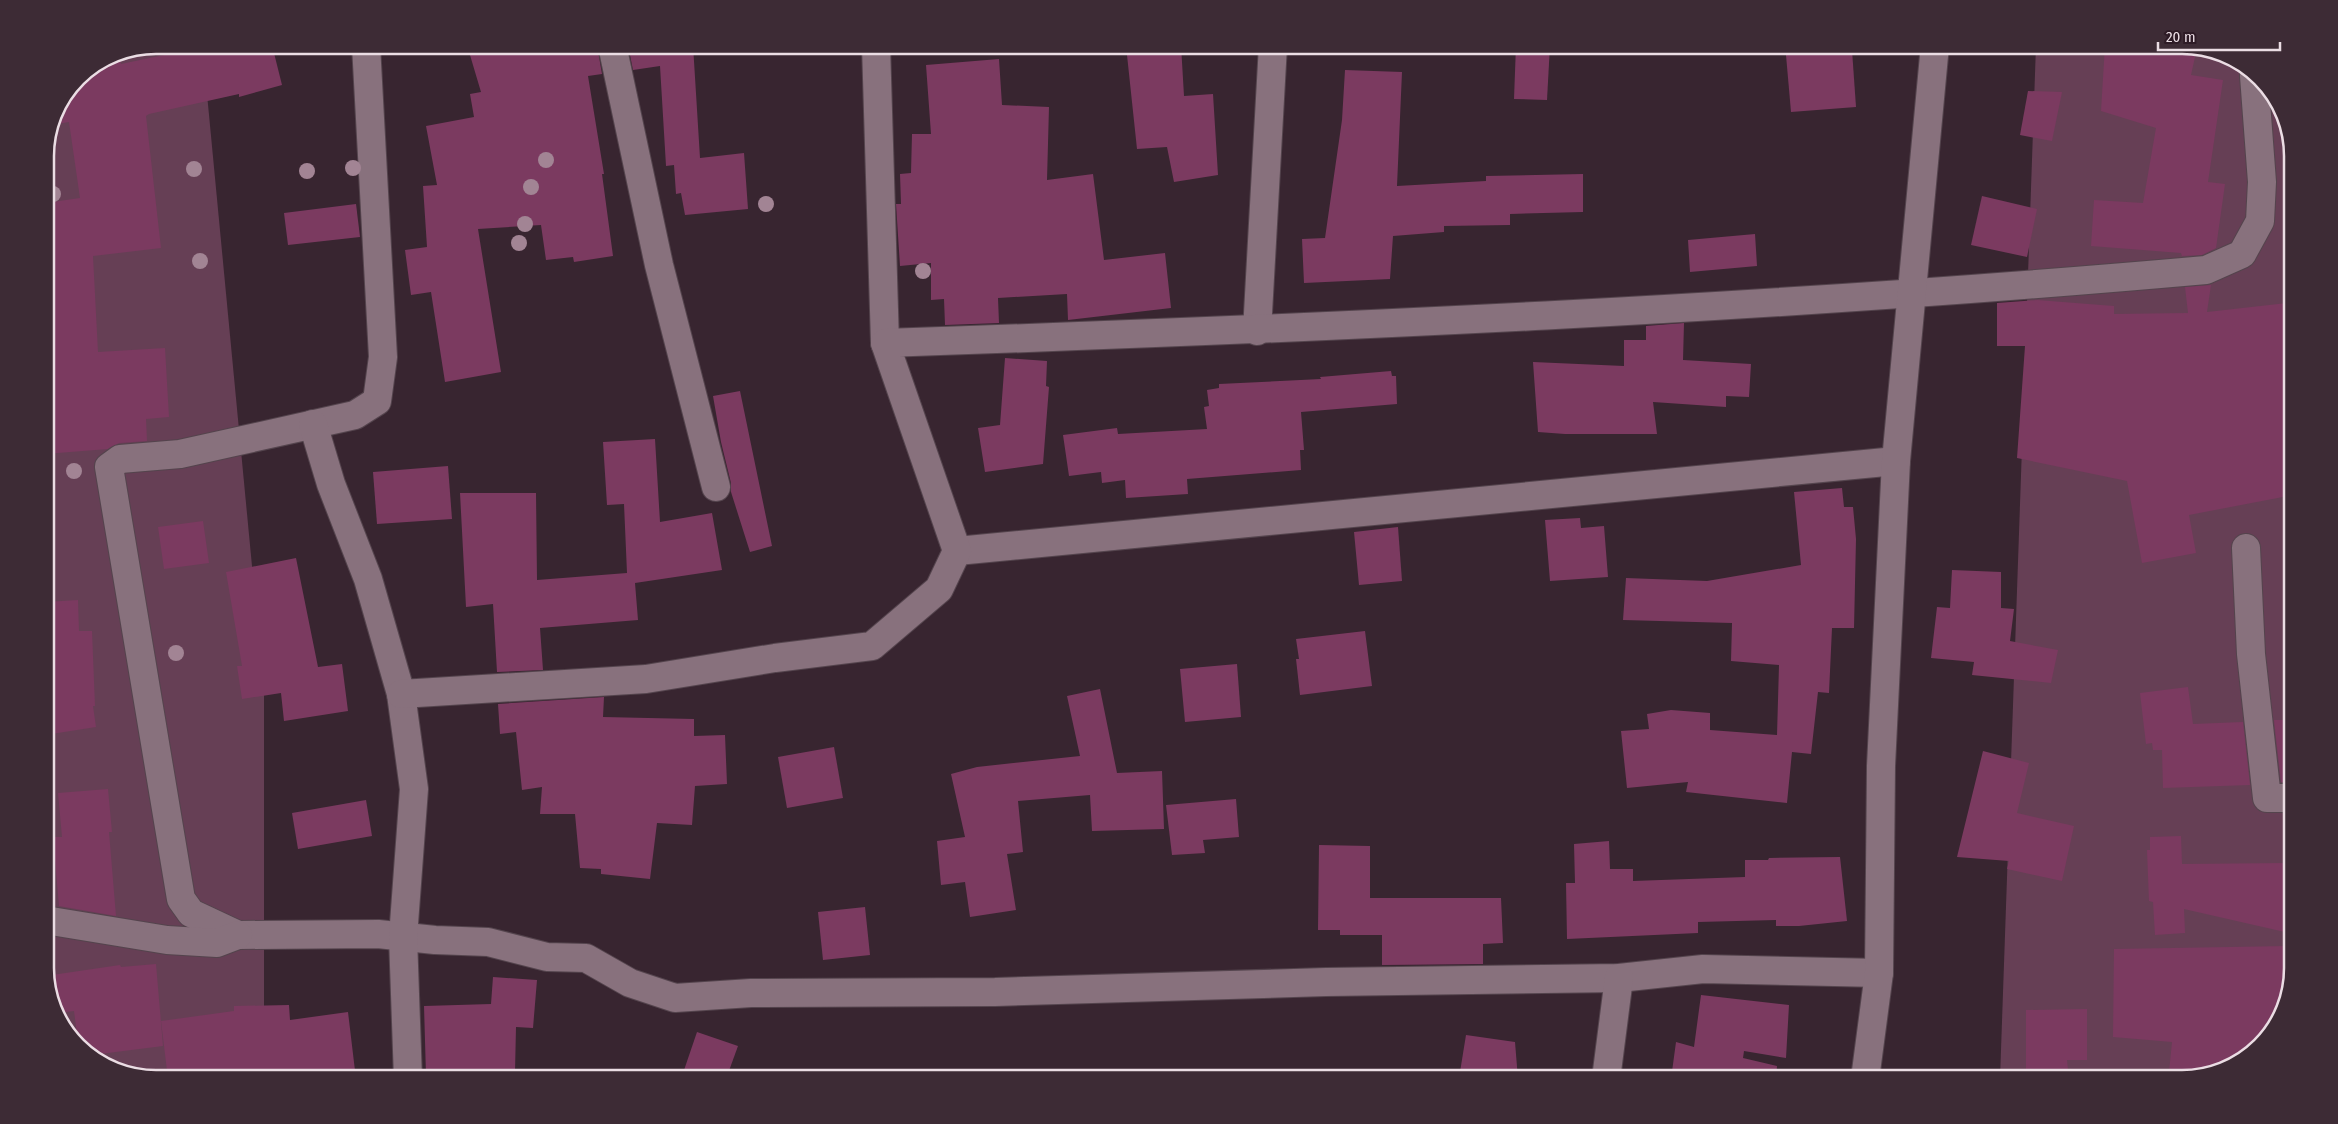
<svg xmlns="http://www.w3.org/2000/svg" width="2338" height="1124" font-family="'Fira Sans Condensed',sans-serif">
<style>
.green{fill:#663f55}
.building{fill:#7b3a60}
.lines{fill:none;stroke-linecap:round;stroke-linejoin:round}
.minor-casing{stroke:#54444d;stroke-width:30}
.minor{stroke:#88717d;stroke-width:28}
.tree{fill:#a28494}
.rim{fill:none;stroke:#ebdde4;stroke-width:2.5}
</style>
<rect width="100%" height="100%" fill="#382530"/>
<!-- green -->
<g class="green">
<path d="M155,45h46l4,28 59,619v387h-109l-48,-11 -43,-38 -19,-54v-828l9,-35 24,-36 35,-24z"/>
<path d="M2036,45h147l48,11 44,38 18,54v821l-11,48 -38,44 -61,18h-183z"/>
</g>
<!-- building -->
<g class="building">
<path d="M181,45h91l10,40 -43,12v-3l-90,20 -3,2 15,132 -68,8 5,96 67,-4 4,69 -23,2 1,22 -28,2 -11,6 -63,5v-251l35,-5 -11,-76 -18,3 3,-12 24,-36 35,-24 5,-1 3,12 62,-13z"/>
<path d="M467,45h77l1,6 36,-6h16l5,29 -14,2 16,98h-2l11,82 -39,6 -1,-5 -27,3 -5,-35 -63,4 23,143 -56,10 -14,-90 -20,3 -6,-45 22,-3 -4,-61 14,-1 -11,-59 48,-9 -4,-23 11,-2z"/>
<path d="M628,45h65l7,113 44,-5 4,56 -63,6 -4,-22 -5,1 -2,-29 -8,1 -6,-100 -27,4z"/>
<path d="M1138,45h43l3,51 29,-2 5,81 -44,7 -7,-35 -30,2 -10,-94 11,-1z"/>
<path d="M1516,45h34l-3,55 -33,-1z"/>
<path d="M2105,45h78l14,3 -6,27 32,5 -15,102 17,2 -9,64 -14,7 -20,1 -1,-3 -90,-7 3,-46 49,3 13,-75 -55,-17z"/>
<path d="M1852,50l4,57 -65,5 -5,-57z"/>
<path d="M999,59l3,46 47,2 -2,73 46,-6 11,86 61,-7 6,55 -103,12 -1,-26 -69,4 1,25 -54,2 -1,-26 -13,1v-37l-31,3 -4,-62h5l-1,-30 11,-1 1,-39h19l-5,-69z"/>
<path d="M1345,70l57,2 -5,114 89,-5v-5l97,-2v38l-73,2v11l-66,1v6l-51,4 -3,43 -86,4 -2,-44 23,-1 17,-118z"/>
<path d="M2028,91l34,1 -10,49 -32,-6z"/>
<path d="M1982,196l55,13 -10,48 -56,-12z"/>
<path d="M356,204l4,33 -72,8 -4,-32z"/>
<path d="M1755,234l2,32 -67,6 -2,-32z"/>
<path d="M2211,285l-4,27 80,-9 3,26h3v166l-104,20 7,38 -54,10 -15,-82 -110,-23 8,-112h-28v-43l40,-3 77,6v8l74,-1 -3,-26z"/>
<path d="M1684,323l-1,37 68,4 -2,33 -23,-1v11l-73,-5 4,32h-92l-27,-2 -5,-70 91,4v-26h22v-14z"/>
<path d="M1005,358l42,3 -1,25 3,1 -6,77 -58,8 -7,-44 22,-3z"/>
<path d="M1391,371l1,5h4l1,28 -96,8 3,38h-4l1,20 -114,9 1,15 -62,4 -1,-18 -23,3 -1,-11 -32,4 -6,-41 54,-7 1,6 89,-5 -3,-22 5,-1 -2,-16 12,-2v-4l102,-5 -1,-2z"/>
<path d="M740,391l32,155 -22,6 -19,-60v-9l-10,-41 -8,-46z"/>
<path d="M655,439l5,83 52,-9 10,57 -87,13 3,37 -98,8 3,42 -46,2 -4,-68 -27,3 -6,-114h76l1,87 90,-7 -3,-69 -17,1 -4,-63z"/>
<path d="M448,466l4,53 -75,5 -4,-52z"/>
<path d="M1842,488l2,19h9l3,32 -2,89h-22l-3,65 -11,-1 -7,62 -19,-2 -5,51 -101,-11 2,-10 -61,6 -6,-57 28,-2 -2,-15 24,-4 39,3v17l67,5 2,-70 -48,-4 1,-38 -109,-3 3,-42 81,3 94,-16 -7,-73z"/>
<path d="M1580,518l1,10 23,-2 4,51 -58,4 -5,-61z"/>
<path d="M203,521l6,42 -45,6 -6,-42z"/>
<path d="M1398,527l4,54 -43,4 -5,-53z"/>
<path d="M296,558l22,109 24,-3 6,47 -64,10 -3,-28 -39,6 -5,-33h5l-16,-94z"/>
<path d="M1952,570l49,2v36l13,1 -4,32 48,9 -7,33 -79,-8 2,-13 -43,-4 6,-51 13,1z"/>
<path d="M78,600l1,31h13l3,75h-2l3,21 -51,8v-133z"/>
<path d="M1365,631l7,55 -72,9 -4,-36h3l-3,-20z"/>
<path d="M1237,664l4,53 -56,5 -5,-53z"/>
<path d="M2188,687l5,37 50,-2 7,63 -87,3 -1,-38h-9l-1,-7 -6,1 -6,-51z"/>
<path d="M1100,689l17,84 45,-2 2,58 -72,2 -2,-36 -72,6 5,51 -16,2 9,56 -46,7 -5,-35 -24,3 -4,-44 28,-4 -14,-63 26,-7 103,-11 -13,-60z"/>
<path d="M604,697l-1,20 91,2v17l31,-1 2,49 -32,2 -3,39 -35,-2 -7,56 -49,-5v-5l-21,-1 -5,-54h-35l2,-27 -20,3 -6,-58 -16,2 -2,-30z"/>
<path d="M2274,720h19v62h-12z"/>
<path d="M834,747l9,51 -56,10 -9,-51z"/>
<path d="M1983,751l46,12 -12,50 57,13 -12,55 -55,-12 2,-8 -52,-4z"/>
<path d="M108,789l4,43h-3l7,84 -57,-10 -6,-69h9l-4,-44z"/>
<path d="M1236,799l3,38 -36,3 2,13 -33,2 -6,-50z"/>
<path d="M366,800l6,36 -74,13 -6,-36z"/>
<path d="M2181,836l1,28 111,-1 -4,70 -105,-24 1,24 -30,2 -2,-33 -4,-1 -2,-51h3v-13z"/>
<path d="M1609,841l1,28h23v12l112,-4v-17h23l1,-2 71,-1 7,64 -48,5h-23v-6l-78,2v11l-131,6 -1,-56h9l-1,-39z"/>
<path d="M1319,845l51,1v52h131l2,45 -20,1v20l-101,1v-30h-42v-5h-22z"/>
<path d="M865,907l5,48 -47,5 -5,-48z"/>
<path d="M2288,946l-6,71 -38,44 -46,14 -29,-3 3,-30 -59,-5 1,-88z"/>
<path d="M156,964l7,82 -71,9 -14,-13 -4,-31 -16,2 -13,-37 75,-11 1,2z"/>
<path d="M493,977l44,3 -4,48 -17,-1 -1,45 -32,-2 1,3 -58,2 -2,-69 67,-2z"/>
<path d="M1701,995l88,10 -3,53 -42,-7 -1,7 34,8 -1,13h-105l5,-37 18,5z"/>
<path d="M289,1005l1,15 58,-8 8,67h-188l-7,-58 73,-10v-5z"/>
<path d="M2087,1009v51h-20l2,19h-43v-69z"/>
<path d="M697,1032l41,14 -12,33h-45z"/>
<path d="M1466,1035l49,7 3,37 -58,-7z"/>
</g>
<g class="lines">
<!-- minor casing -->
<g class="minor-casing">
<g id="minor">
<path d="M366,45l17,312 -6,44 -22,14 -175,39 -60,5 -11,8 72,432 10,14 47,22 140,-1 57,6 53,2 59,15 39,1 44,25 45,15 76,-5 244,-1 331,-10 293,-4 84,-9 176,4"/>
<path d="M612,45l47,220 57,222"/>
<path d="M876,45l9,298"/>
<path d="M1257,331l16,-286"/>
<path d="M313,424l18,60 37,95 33,115 13,95 -11,148 5,142"/>
<path d="M2246,548l5,106 16,144h26"/>
<path d="M957,551l939,-90"/>
<path d="M401,694l245,-15 129,-21 97,-12 67,-57 18,-38 -72,-208c441,-15 881,-34 1321,-73l36,-16 18,-33 2,-39 -8,-106"/>
<path d="M45,920l122,20 50,3 21,-8"/>
<path d="M1606,1079l13,-101"/>
<path d="M1865,1079l14,-106 2,-207 15,-305 39,-416"/>
</g>
</g>
<!-- minor -->
<use href="#minor" class="minor"/>
</g>
<!-- trees -->
<g class="tree">
<circle cx="546" cy="160" r="8"/>
<circle cx="353" cy="168" r="8"/>
<circle cx="194" cy="169" r="8"/>
<circle cx="307" cy="171" r="8"/>
<circle cx="531" cy="187" r="8"/>
<circle cx="53" cy="194" r="8"/>
<circle cx="766" cy="204" r="8"/>
<circle cx="525" cy="224" r="8"/>
<circle cx="519" cy="243" r="8"/>
<circle cx="200" cy="261" r="8"/>
<circle cx="923" cy="271" r="8"/>
<circle cx="74" cy="471" r="8"/>
<circle cx="176" cy="653" r="8"/>
</g>
<!-- crop -->
<path d="M0 0H2338V1124H0ZM156 54H2182A102 102 0 0 1 2284 156V968A102 102 0 0 1 2182 1070H156A102 102 0 0 1 54 968V156A102 102 0 0 1 156 54Z" fill="#3d2b35" fill-rule="evenodd"/>
<path class="rim" d="M156 54H2182A102 102 0 0 1 2284 156V968A102 102 0 0 1 2182 1070H156A102 102 0 0 1 54 968V156A102 102 0 0 1 156 54Z"/>
<!-- scale -->
<path d="M2158 42v8h122v-8" fill="none" stroke="#ebdde4" stroke-width="2.5"/>
<text x="2166" y="42" font-size="15" fill="#ebdde4" stroke="#2e1b26" stroke-width="4" paint-order="stroke">20 m</text>
</svg>
